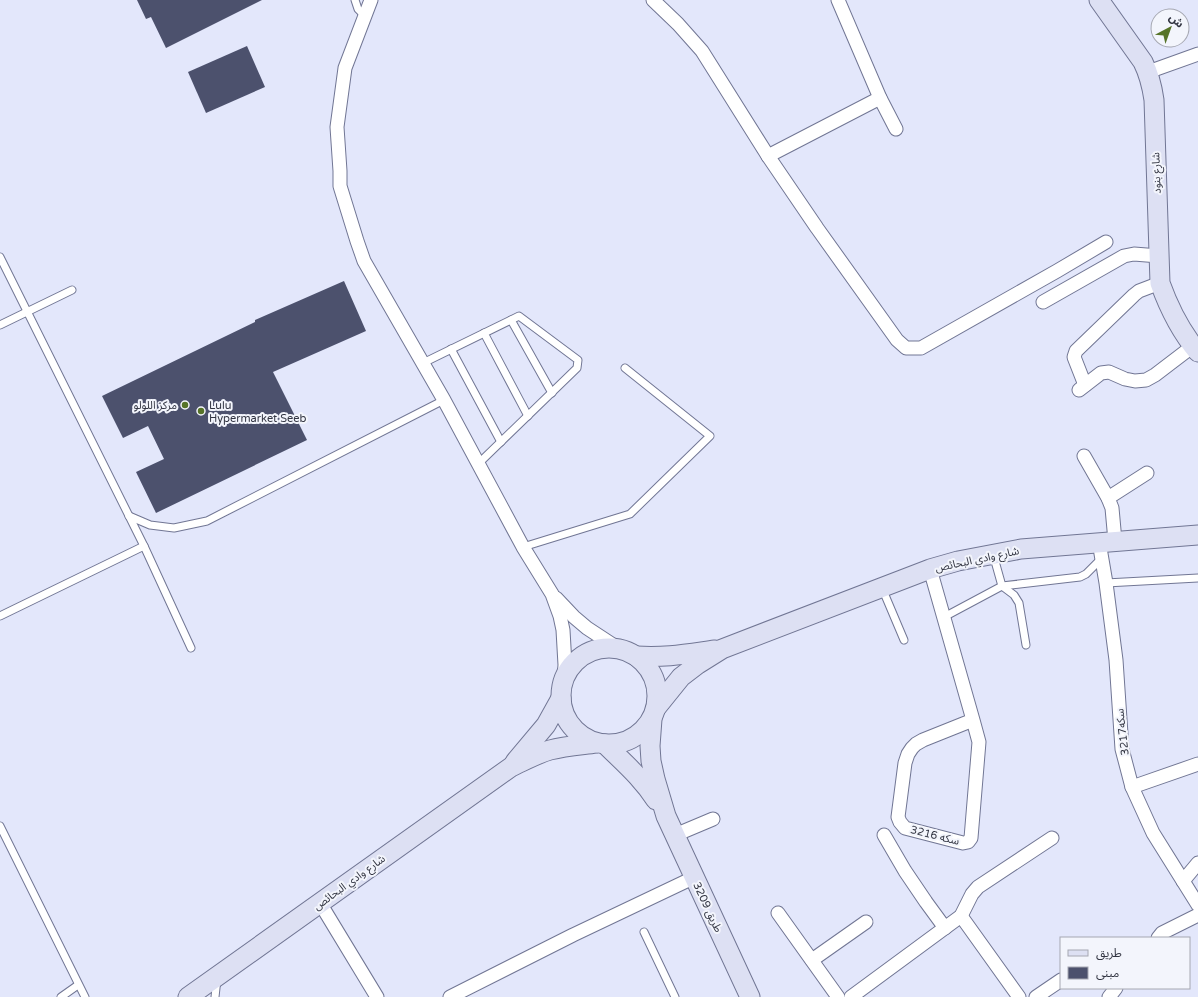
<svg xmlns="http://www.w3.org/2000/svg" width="1198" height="997" font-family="'Varela Round','Noto Sans Arabic',sans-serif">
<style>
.building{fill:#4c516d}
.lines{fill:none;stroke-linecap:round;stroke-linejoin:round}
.lane-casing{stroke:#717694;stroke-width:9}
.street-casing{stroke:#717694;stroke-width:15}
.secondary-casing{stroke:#717694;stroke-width:21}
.lane{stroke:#fff;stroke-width:7}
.street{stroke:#fff;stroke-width:13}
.secondary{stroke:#dde0f3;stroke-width:19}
.poi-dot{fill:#567328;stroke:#f3f5fc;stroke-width:1.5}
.labels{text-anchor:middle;stroke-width:4;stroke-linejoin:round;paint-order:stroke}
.street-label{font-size:11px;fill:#323542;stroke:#f3f5fc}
.poi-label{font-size:11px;fill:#323542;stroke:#f3f5fc;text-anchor:end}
</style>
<rect width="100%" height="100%" fill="#e3e7fb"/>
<!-- building -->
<g class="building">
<path d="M137,0h125l-96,48 -15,-31 -5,2z"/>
<path d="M247,46l18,41 -59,26 -18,-41z"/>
<path d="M344,281l22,50 -93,41 34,68 -151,73 -20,-41 28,-13 -16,-33 -25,12 -21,-42 153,-74v-2z"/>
</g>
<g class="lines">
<!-- lane casing -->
<g class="lane-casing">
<g id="lane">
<path d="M355,0l3,9 7,7"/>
<path d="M0,257l144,289 47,102"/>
<path d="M511,320l41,73"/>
<path d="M0,325l72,-35"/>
<path d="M484,333l44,83"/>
<path d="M451,349l50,93"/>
<path d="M423,363l96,-47 59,44 -1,8 -99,96"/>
<path d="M129,516l21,9 24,3 33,-7 237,-121"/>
<path d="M523,547l107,-33 80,-78 -85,-68"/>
<path d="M993,554l9,32 12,9 5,8 7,42"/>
<path d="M1106,583l92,-5"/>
<path d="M882,588l22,52"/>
<path d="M0,616l144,-70"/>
<path d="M944,617l58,-31 78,-9 6,-3 15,-15"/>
<path d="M0,826l85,171"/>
<path d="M644,932l31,65"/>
<path d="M61,997l17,-12"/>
<path d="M215,997l2,-18"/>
</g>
</g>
<!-- street casing -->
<g class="street-casing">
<g id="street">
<path d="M371,0l-26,68 -8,59 3,44v15l17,55 7,20 80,139 79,147 29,47 8,22 3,14 2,35 -1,13"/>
<path d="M653,0l25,24 24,27 66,105 49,72 80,112 9,8h15l136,-77 49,-29"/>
<path d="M838,0l42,98 16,31"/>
<path d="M1148,72l50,-18"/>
<path d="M768,156l112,-58"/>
<path d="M1043,302l81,-46 10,-2 25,2"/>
<path d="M1085,385l-11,-28 2,-6 58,-56 5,-4 21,-8"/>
<path d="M1079,390l22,-17 8,-1 16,7 10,2 11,-1 9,-5 38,-29"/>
<path d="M1084,456l24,42 4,10 3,33"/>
<path d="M1108,498l39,-25"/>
<path d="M1099,542l7,41 10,77 6,89 10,38 21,46 45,72"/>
<path d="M930,569l43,151 6,22 -8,96 -3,4 -5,1 -58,-15 -5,-6 -2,-5 7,-54 3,-9 4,-6 4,-4 7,-4 50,-20"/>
<path d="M556,598l18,19 13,11 32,21"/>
<path d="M1132,787l66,-23"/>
<path d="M675,835l38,-16"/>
<path d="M884,835l21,36 21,31 19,26"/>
<path d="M1183,881l15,-18"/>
<path d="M320,903l57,94"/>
<path d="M778,913l60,84"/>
<path d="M961,916l58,81"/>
<path d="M1158,938l4,-5 36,-18"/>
<path d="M812,960l54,-38"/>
<path d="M450,997l123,-62 122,-58"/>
<path d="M851,997l110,-81 11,-22 6,-7 74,-49"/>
<path d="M1036,997l25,-17"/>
<path d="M1109,997l7,-9"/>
</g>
</g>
<!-- secondary casing -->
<g class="secondary-casing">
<g id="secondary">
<path d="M1099,0l44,62c6,12 9,24 11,38l6,183c9,25 21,49 38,69"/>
<circle cx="609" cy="696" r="48"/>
<path d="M636,656c29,2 50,-2 79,-6"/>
<path d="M656,708l25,-31 17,-13 24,-15 208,-80 28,-8 63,-12 177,-14"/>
<path d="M652,719l-2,27 1,15 4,18 11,37 84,181"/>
<path d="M605,744c19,19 36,33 51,56"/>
<path d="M515,762l31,-37 15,-27"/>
<path d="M188,997l323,-230c13,-6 25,-13 39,-17 15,-4 31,-5 46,-7"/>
</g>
</g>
<!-- lane -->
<use href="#lane" class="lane"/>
<!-- street -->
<use href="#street" class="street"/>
<!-- secondary -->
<use href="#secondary" class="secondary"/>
</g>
<!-- markers -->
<g class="poi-dot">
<circle cx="185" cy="405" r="4"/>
<circle cx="201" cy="411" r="4"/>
</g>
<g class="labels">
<!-- street labels -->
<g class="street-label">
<text transform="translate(1156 173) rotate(-92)" y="4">شارع بنود</text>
<text transform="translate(977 559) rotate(-12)" y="4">شارع وادي البحائص</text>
<text transform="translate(1122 732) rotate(-97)" y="4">سكه3217</text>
<text transform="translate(935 835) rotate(14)" y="4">سكه 3216</text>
<text transform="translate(349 882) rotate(-36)" y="4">شارع وادي البحائص</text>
<text transform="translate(708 907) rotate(65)" y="4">طريق 3209</text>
</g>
<!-- poi labels -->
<g class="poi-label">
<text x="177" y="409">مركز اللولو</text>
<text x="209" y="409" text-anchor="start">Lulu<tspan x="209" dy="13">Hypermarket Seeb</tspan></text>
</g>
</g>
<!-- legend -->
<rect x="1060" y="937" width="130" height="52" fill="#f3f5fc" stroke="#a6a8b2"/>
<rect x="1068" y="950" width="20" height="6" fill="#dde0f3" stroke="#a6a8b2"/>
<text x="1096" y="957" font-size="12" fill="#323542">طريق</text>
<rect x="1068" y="967" width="20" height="12" fill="#4c516d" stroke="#a6a8b2"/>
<text x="1096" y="977" font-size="12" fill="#323542">مبنى</text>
<!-- north arrow -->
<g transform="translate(1170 28) rotate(41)"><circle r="19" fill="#f3f5fc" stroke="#a6a8b2"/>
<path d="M0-3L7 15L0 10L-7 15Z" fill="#567328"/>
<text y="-6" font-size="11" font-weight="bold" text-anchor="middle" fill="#323542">ش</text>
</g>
</svg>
